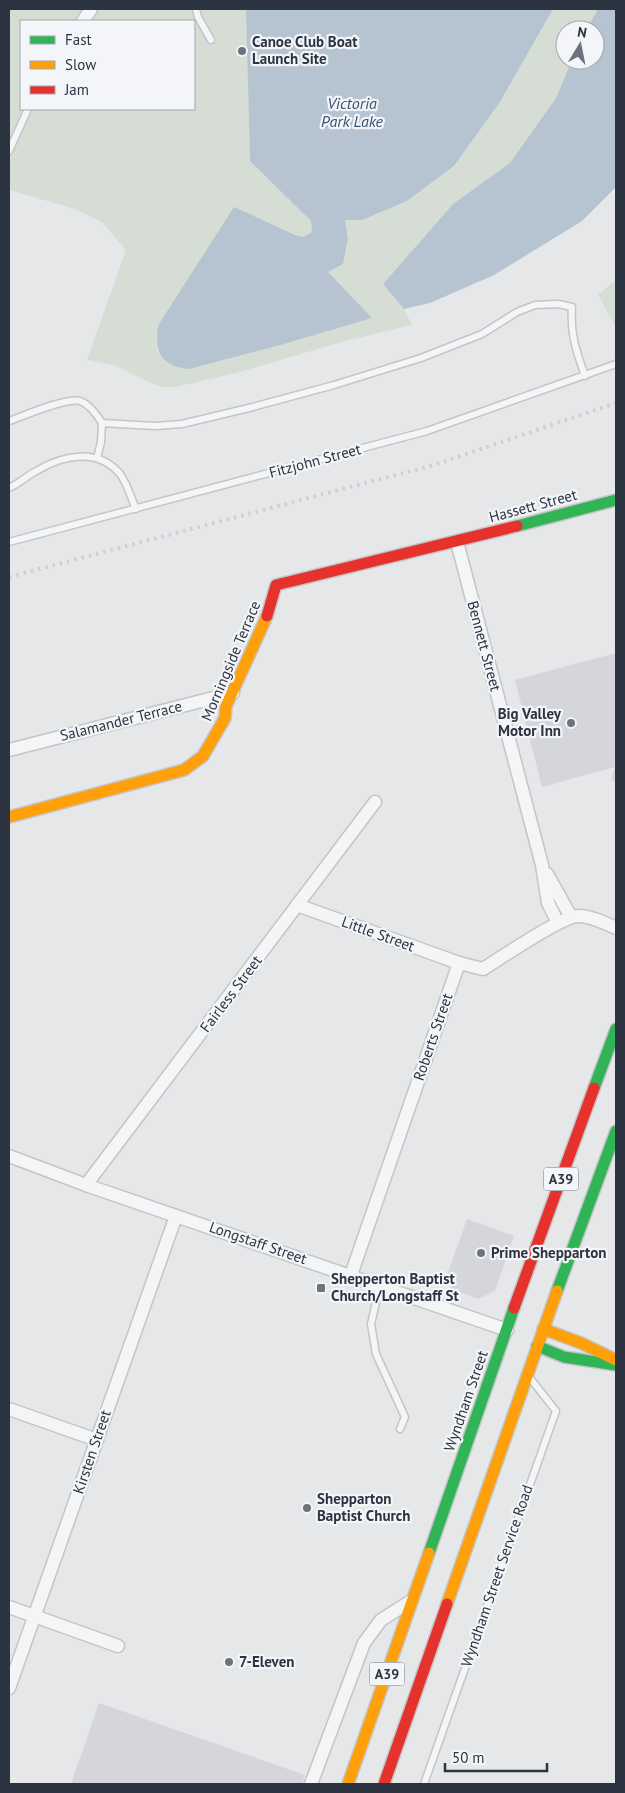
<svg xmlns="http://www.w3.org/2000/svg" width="625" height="1793" font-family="'PT Sans',sans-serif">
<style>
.built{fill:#d4d6dc}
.green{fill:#d6ddd5;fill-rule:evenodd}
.water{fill:#b6c3d1}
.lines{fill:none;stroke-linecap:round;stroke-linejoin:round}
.lane-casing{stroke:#c3c5c7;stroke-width:9}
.street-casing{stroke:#c3c5c7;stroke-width:15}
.fast-casing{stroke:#c3c5c7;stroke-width:14}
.slow-casing{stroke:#c3c5c7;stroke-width:14}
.jam-casing{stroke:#c3c5c7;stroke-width:14}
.lane{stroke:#f4f5f6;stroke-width:6}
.street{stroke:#f4f5f6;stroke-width:12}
.fast{stroke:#30b455;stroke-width:11}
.slow{stroke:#ff9f0a;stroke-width:11}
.jam{stroke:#e5322d;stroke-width:11}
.rail{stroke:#cdcfd1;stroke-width:4;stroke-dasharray:2.5 5;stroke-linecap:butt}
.poi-dot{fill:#6d737c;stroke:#f3f5f8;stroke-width:2}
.labels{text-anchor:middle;stroke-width:4.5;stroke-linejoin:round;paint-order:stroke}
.shield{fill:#f3f5f8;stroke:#686e79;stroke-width:1}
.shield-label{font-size:14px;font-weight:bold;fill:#2c3442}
.poi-label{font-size:15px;font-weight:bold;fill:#2c3442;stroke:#f3f5f8;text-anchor:start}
.street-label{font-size:15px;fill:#2c3442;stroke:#f3f5f8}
.water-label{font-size:16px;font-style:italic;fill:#395373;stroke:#f3f5f8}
</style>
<rect width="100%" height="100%" fill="#e5e7e9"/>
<!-- built -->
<g class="built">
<path d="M616,653v129l-5,-2 4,-13 -73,20 -27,-107z"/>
<path d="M467,1219l47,17 -19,55 -17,8 -26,-10 -6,-11z"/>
<path d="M99,1703l206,72 -3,9h-231z"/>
</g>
<!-- green -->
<g class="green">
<path d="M9,9h237l4,152 61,60 1,11 -9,5 -16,-5 -131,102v9l2,9 126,-8 87,-26 -43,-46 20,-34 -3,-18h17l45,-19 47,-35 46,-64 53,-93h45l-12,21h-21v30h7l-16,38 -46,65 -57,41 -70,80 21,25 8,16 -67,16 -109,32 -61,14h-13l-20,-8 -28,-14 -27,-5 39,-110 -24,-28 -27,-13 -66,-19zM21,21h173v88h-173z"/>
<path d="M616,280v47l-18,-32z"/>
</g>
<!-- water -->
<g class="water">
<path d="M246,9h307l-53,93 -46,64 -47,35 -45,19h-17l3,18 -5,26 -15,8 44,46 -88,26 -95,25c-27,-3 -37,-18 -30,-45l75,-117 61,28 8,2 9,-5 -1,-11 -61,-60z"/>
<path d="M598,9h18v178l-34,34 -88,54 -64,28 -26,6 -21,-25 70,-80 57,-41 46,-65 16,-38h23v-30h-9z"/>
</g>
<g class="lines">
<!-- lane casing -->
<g class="lane-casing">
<g id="lane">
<path d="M196,9l2,8 13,23"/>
<path d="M9,151l19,-42"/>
<path d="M9,421c14,-5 58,-24 71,-20 9,3 17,14 22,22l53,3 27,-2 71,-17 81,-22 87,-27 61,-24 35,-22 18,-7 23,-1 14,3c-2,26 4,44 13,69"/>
<path d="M97,458l4,-16 1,-19"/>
<path d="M9,488c11,-5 19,-13 29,-18 26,-15 60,-22 82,4 7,9 11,24 16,35"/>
<path d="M9,542l418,-111 189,-67"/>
<path d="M380,1285l-9,39 5,30 29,63 -5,12"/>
<path d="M424,1784l132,-373 -26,-33"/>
</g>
</g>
<!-- street casing -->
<g class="street-casing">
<g id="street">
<path d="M83,21l8,-12"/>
<path d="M457,542l85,323 6,38 10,20"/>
<path d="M9,750l224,-57"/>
<path d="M547,874l24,43"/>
<path d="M297,905l162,58"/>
<path d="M9,1156l77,29 421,145"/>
<path d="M86,1185l289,-383"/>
<path d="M351,1275l108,-312 24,6c18,-11 80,-54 96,-53 12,0 26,7 37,12"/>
<path d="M9,1409l88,31"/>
<path d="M9,1607l109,39"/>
<path d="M9,1688l167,-472"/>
<path d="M311,1784l53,-141 17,-23 30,-19"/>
</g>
</g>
<!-- fast casing -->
<g class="fast-casing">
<g id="fast">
<path d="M517,526l99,-26"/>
<path d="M594,1088l22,-59"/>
<path d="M557,1291l59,-160"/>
<path d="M537,1346l27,11 52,8"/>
<path d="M429,1553l85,-245"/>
</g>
</g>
<!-- slow casing -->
<g class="slow-casing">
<g id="slow">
<path d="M9,817l175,-47 19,-14 22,-38 1,-12 41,-90"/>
<path d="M543,1329l38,14 35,17"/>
<path d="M447,1604l110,-313"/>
<path d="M348,1784l81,-231"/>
</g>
</g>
<!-- jam casing -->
<g class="jam-casing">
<g id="jam">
<path d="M267,616l9,-31 241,-59"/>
<path d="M514,1308l80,-220"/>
<path d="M384,1784l63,-180"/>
</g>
</g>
<!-- lane -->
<use href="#lane" class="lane"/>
<!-- street -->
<use href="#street" class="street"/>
<!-- fast -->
<use href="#fast" class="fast"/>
<!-- slow -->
<use href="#slow" class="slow"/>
<!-- jam -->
<use href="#jam" class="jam"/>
<!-- rail -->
<path class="rail" d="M9,577l425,-112 182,-62"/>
</g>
<!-- markers -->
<g class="poi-dot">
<circle cx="242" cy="51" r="5"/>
<circle cx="571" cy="723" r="5"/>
<circle cx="481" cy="1253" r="5"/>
<rect x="316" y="1283" width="10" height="10" rx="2.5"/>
<circle cx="307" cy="1508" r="5"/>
<circle cx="229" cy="1662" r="5"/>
</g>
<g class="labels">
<!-- shield labels -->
<g class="shield">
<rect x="543.5" y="1167.5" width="35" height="23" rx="4"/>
<rect x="369.5" y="1662.5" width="35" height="23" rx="4"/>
</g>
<g class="shield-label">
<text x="561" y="1184">A39</text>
<text x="387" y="1679">A39</text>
</g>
<!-- poi labels -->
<g class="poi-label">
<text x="252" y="47">Canoe Club Boat<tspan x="252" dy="17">Launch Site</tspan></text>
<text x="561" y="719" text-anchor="end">Big Valley<tspan x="561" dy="17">Motor Inn</tspan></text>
<text x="491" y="1258">Prime Shepparton</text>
<text x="331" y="1284">Shepperton Baptist<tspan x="331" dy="17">Church/Longstaff St</tspan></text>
<text x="317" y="1504">Shepparton<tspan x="317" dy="17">Baptist Church</tspan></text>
<text x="239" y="1667">7-Eleven</text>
</g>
<!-- street labels -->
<g class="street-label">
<text transform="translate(315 461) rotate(-15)" y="5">Fitzjohn Street</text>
<text transform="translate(533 506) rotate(-15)" y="5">Hassett Street</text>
<text transform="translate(484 646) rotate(75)" y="5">Bennett Street</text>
<text transform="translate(231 661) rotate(-67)" y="5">Morningside Terrace</text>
<text transform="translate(121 721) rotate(-14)" y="5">Salamander Terrace</text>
<text transform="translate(378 934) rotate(20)" y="5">Little Street</text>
<text transform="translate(231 994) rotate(-53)" y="5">Fairless Street</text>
<text transform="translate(433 1037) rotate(-71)" y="5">Roberts Street</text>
<text transform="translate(258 1243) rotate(19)" y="5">Longstaff Street</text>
<text transform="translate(466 1401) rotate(-71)" y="5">Wyndham Street</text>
<text transform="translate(92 1452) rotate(-71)" y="5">Kirsten Street</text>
<text transform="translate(497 1576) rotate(-71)" y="5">Wyndham Street Service Road</text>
</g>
<!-- water labels -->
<g class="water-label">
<text x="352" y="109">Victoria<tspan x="352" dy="18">Park Lake</tspan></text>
</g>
</g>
<!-- border -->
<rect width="625" height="1793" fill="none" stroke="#2c3442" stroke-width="20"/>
<!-- legend -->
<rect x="20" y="20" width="175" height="90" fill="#f3f5f8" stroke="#a3a8af"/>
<rect x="30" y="36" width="25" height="8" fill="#30b455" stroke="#a3a8af"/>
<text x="65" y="45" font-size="15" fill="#2c3442">Fast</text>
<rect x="30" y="61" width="25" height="8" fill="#ff9f0a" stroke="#a3a8af"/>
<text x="65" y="70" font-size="15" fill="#2c3442">Slow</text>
<rect x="30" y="86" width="25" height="8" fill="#e5322d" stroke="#a3a8af"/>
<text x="65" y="95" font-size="15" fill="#2c3442">Jam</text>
<!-- north arrow -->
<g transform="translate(580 45) rotate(10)"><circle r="24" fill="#f3f5f8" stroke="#a3a8af"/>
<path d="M0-4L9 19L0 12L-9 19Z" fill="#6d737c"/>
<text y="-8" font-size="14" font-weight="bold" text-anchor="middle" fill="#2c3442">N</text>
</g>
<!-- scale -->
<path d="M445 1763v8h102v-8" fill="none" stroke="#2c3442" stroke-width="2.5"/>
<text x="452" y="1763" font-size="15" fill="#2c3442" stroke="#f3f5f8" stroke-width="4" paint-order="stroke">50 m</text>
</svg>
